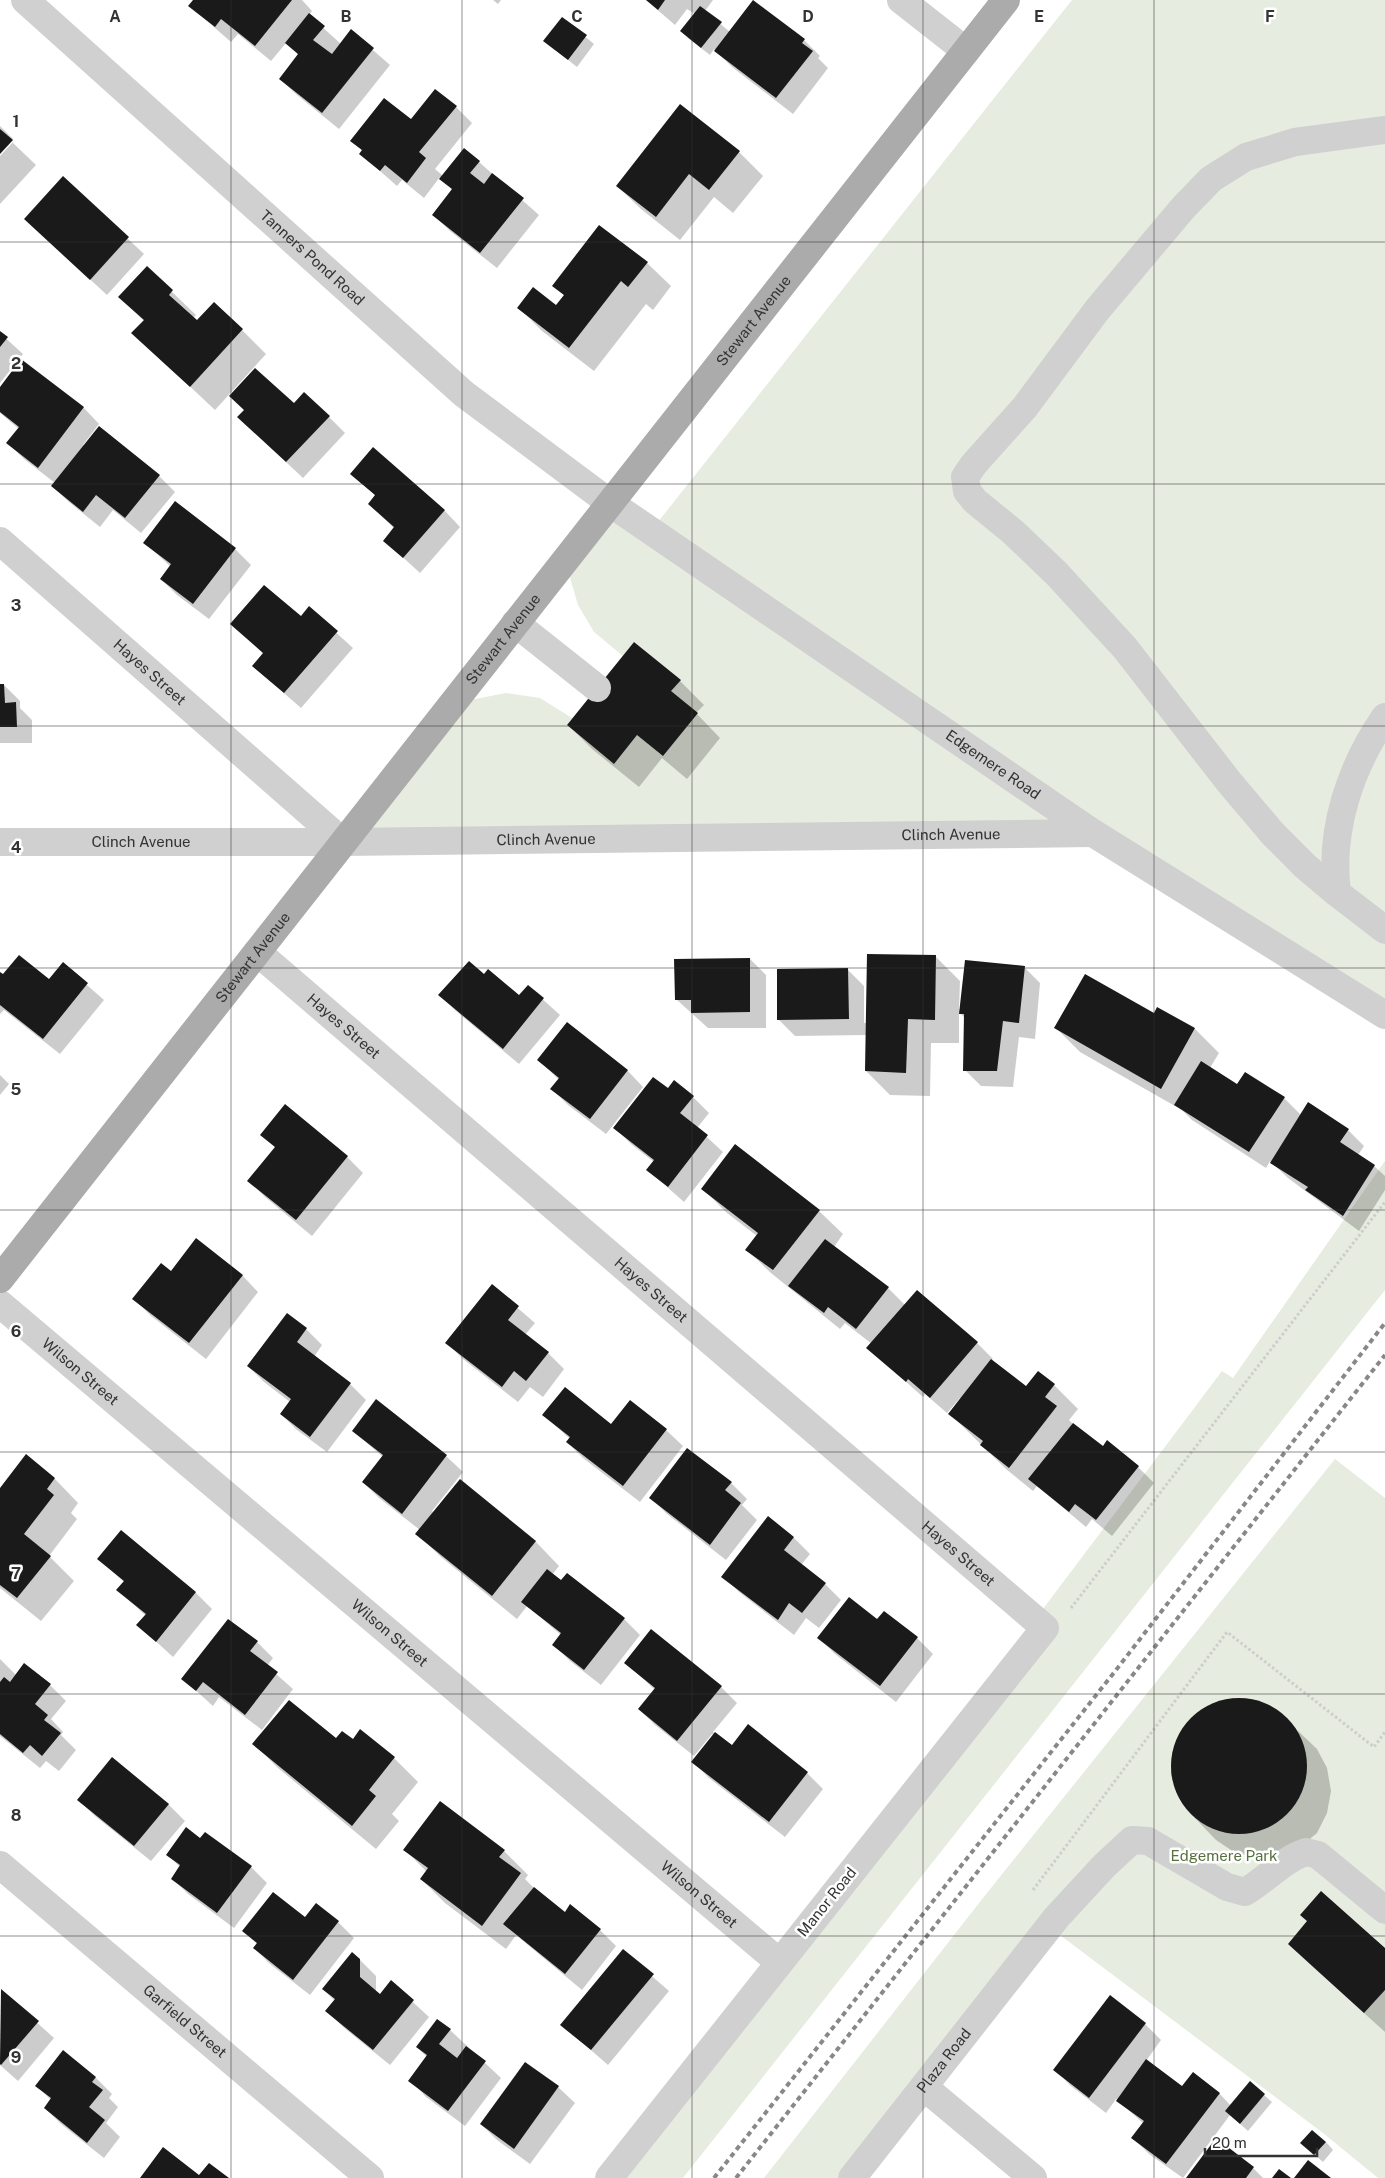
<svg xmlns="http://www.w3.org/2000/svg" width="1385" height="2178" font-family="'Public Sans',sans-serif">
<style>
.green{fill:#e6ecdf}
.shadow{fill:#0003}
.building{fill:#1a1a1a}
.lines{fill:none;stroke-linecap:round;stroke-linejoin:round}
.path{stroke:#cdcdcd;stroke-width:3;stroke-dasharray:2.5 2.5;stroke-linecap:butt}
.minor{stroke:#d0d0d0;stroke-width:28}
.major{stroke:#ababab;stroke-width:28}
.rail{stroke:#888;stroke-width:4;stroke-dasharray:5 4;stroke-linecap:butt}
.grid{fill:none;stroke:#333;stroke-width:1;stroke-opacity:0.55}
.labels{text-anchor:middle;stroke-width:5;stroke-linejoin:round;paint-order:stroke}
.street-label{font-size:15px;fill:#333;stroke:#fff}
.park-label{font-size:15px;fill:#56703f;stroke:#fff}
.grid-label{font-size:16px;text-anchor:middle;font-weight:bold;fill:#333;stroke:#fff;stroke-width:5;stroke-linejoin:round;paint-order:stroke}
</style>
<rect width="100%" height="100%" fill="#fff"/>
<!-- green -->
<g class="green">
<path d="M1072,0h313v1007l-290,-178 -728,2 103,-131 36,-7 34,5 32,20 -5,7 47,39 23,-29 25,20 9,-64 9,-11 -46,-38 -11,14 -29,-24 -16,-27 -9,-31 44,-57 33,20z"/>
<path d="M1385,1161v129l-702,888h-68l607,-807 11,7z"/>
<path d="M1335,1459l50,39v680h-7l-55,-45 -283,-213 -198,258h-78l219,-280z"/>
</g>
<!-- shadow -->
<g class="shadow">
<path d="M195,0h107l10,11 -3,4 32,29 10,-13 39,34 -51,64 -42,-34 -17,-16 19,-24 -13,-12 -15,18 -33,-27 -7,8 -41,-36z"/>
<path d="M493,0h8l-3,4z"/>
<path d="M646,0h67l-8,11 25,21 74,8 16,16 -2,2 10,10 -35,46 -61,-47 -18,-18 -4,6 -21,-16 -8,-8 14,-17 -8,-5 -12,16z"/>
<path d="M562,18l32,26 -17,23 -24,-19z"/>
<path d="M680,106l59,46 24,24 -30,37 -19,-16 -34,43 -39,-31 -24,-23z"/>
<path d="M456,107l16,16 -37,46 8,7 36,-14 60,53 -42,53 -47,-37 -16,-16 19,-25 -13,-13 -16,21 -22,-18 -5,6 -36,-32 2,-3 -11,-10z"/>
<path d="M0,126l13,13 -13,13z"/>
<path d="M14,141l-1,2 23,22 -36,39v-48z"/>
<path d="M63,178l81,76 -37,41 -65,-60z"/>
<path d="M647,263l24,23 -18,24 -7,-6 -52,67 -52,-40 -23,-23 37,-1 9,-11 -11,-10z"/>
<path d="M147,268l49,47 -3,3 4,4 45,8 24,24 -51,56 -82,-77 11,-12 -24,-24z"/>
<path d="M0,333l23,21 -23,29z"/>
<path d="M0,389l83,18 16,17 -16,21 76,31 16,16 -34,41 -28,-23 -13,17 -31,-25 -17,-16 3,-3 -31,-24 -16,-16 11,-14 -19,-16z"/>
<path d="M294,405l35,12 16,16 -42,45 -48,-45z"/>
<path d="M352,473l92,37 16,17 -40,46 -36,-33 11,-11 -26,-25 7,-8z"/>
<path d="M145,543l90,6 16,16 -42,54 -32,-24 -16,-16 10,-12z"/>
<path d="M309,608l44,40 -52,60 -48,-42 11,-12 -32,-30 69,-6z"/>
<path d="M680,681l24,24 -8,8 24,25 -33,41 -25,-21 -23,29 -47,-38 -24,-24z"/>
<path d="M0,684l4,1 16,16v7l12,12v23h-32z"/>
<path d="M936,957l24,24 -1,29 65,-43 16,16 -5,56 -16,-2 -6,50 -32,-1 -16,-16v-52l-6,-6v31h-28l-1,53 -40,-1 -24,-24 1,-36 -72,1 -17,-17 70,-49 16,16v37h3z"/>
<path d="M750,959l16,16v53h-58l-31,-28z"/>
<path d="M63,964l41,36 -44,54 -56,-44 -4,4v-41l3,3 47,5z"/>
<path d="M484,976l35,21 9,-11 32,29 -41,49 -63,-53 -16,-16z"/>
<path d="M1157,1008l38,21 24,24 -9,15 27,18 47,12 17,17 7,-11 40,26 16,16 -6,9 16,11 11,10v14l-26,41 -71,-53 -18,-17 -4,7 -74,-48 -10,-10 -102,-58 -24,-24 98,-13z"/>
<path d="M539,1060l88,10 16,17 -37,47 -38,-29 -16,-16 7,-9z"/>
<path d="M0,1075l9,9 -9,11z"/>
<path d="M668,1090l25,7 16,16 -12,15 26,24 -39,50 -36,-32 6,-8 -23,-18 -16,-16z"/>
<path d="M262,1135l85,22 16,16 -51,63 -47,-39 -16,-16 27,-33z"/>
<path d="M703,1189l116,22 24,23 -9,13 54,41 17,17 72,38 16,16 -2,1 35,27 28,-2 24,24 -9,11 4,4 30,23 35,20 16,16 -42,53 -20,-17 -6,8 -49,-41 -4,5 -27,-22 -56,-55 11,-15 -1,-1 -13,15 -22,-19 -2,3 -55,-49 4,-4 -27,-21 -5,6 -69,-56 -24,-23 10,-14 -30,-23z"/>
<path d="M242,1275l16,17 -52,67 -56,-44 -16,-16z"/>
<path d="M492,1286l43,37 -10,12 23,18 16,16 -21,28 -13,-10 -12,15 -55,-43 -16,-16z"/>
<path d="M287,1315l19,14 16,16 -8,12 36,27 16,16 -39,52 -30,-22 -16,-16 9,-12 -26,-20 -16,-16z"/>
<path d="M376,1401l70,55 17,16 -31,39 2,2 26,-33 76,62 23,24 -7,9 72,44 16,16 -39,50 -31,-24 -16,-16 7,-10 -34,-29 -10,13 -76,-62 -24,-23 3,-4 -41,-32 -16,-16 20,-25 -30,-26z"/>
<path d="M630,1402l36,28 17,16 -43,56 -57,-44 -16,-16 3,-3 -26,-24 68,11z"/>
<path d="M26,1456l29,23 23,24 -7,10 6,6 -28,37 25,25 -33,40 -41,-33v-98z"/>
<path d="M731,1483l16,16 -5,6 15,15 -31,40 -59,-46 -16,-16z"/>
<path d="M768,1518l26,20 16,16 -9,11 24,19 16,16 -22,28 -13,-10 -12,17 -55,-43 -16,-16z"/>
<path d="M121,1532l75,61 16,16 -39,48 -35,-32 8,-9 -28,-26 6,-8 -25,-23z"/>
<path d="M884,1613l33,25 16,16 -37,48 -61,-48 -16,-16 58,-17z"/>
<path d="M652,1631l69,56 16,16 -24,29 19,15 75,26 16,16 -38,48 -76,-59 -16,-16 21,-27 -2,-1 -18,22 -39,-31 -16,-16 16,-19 -29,-27z"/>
<path d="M257,1642l16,16 -6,8 26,23 -31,41 -43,-33 -6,9 -30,-27z"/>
<path d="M0,1659l16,16 34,10 16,16 -15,18 12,13 -2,3 15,15 -17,21 -13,-10 -6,7 -40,-32z"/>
<path d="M1234,1699l22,1 20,10 41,39 10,19 4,23 -4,22 -10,20 -18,15 -20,9 -23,1 -22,-6 -18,-12 -24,-25 -14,-19 -7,-21 1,-22 8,-21 14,-17 18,-11z"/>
<path d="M361,1731l33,27 24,24 -26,32 7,7 -23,28 -98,-81 -24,-24 99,-3z"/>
<path d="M113,1759l56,46 16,16 -34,40 -56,-45 -16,-16z"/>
<path d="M440,1803l64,48 24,24 -3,4 12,12 28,22 6,-7 29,24 16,16 -34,44 -66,-55 -10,14 -61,-46 -24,-24 6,-7 -22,-22z"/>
<path d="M201,1840l50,27 16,16 -33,45 -46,-34 -16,-16 8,-11 -12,-12z"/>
<path d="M306,1919l32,3 16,16 -44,57 -40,-31 -16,-16 3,-4 -13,-13z"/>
<path d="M1289,1944l96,6v82l-72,-65z"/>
<path d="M623,1951l46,40 -61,74 -46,-40z"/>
<path d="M359,1959l17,17v16l5,3 10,-13 38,35 -39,48 -47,-38 -16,-16 8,-10 -12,-12z"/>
<path d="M2,1991l52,47 -36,43 -18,-16z"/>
<path d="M1110,1997l35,27 16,16 -15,21 36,27 37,5 12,13 19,-23 22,19 -24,29 -18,-16 -47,63 -34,-24 -16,-16 11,-14 -28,-25 -10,14 -35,-27 -16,-16z"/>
<path d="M450,2030l51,48 -36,48 -39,-29 -16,-17 17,-23 -10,-10z"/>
<path d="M63,2052l33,26 16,16 -3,4 9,9 -12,16 14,14 -16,21 -43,-34 -16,-16 6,-8 -14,-14z"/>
<path d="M526,2063l32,24 17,16 -45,61 -33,-24 -16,-16z"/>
<path d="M1326,2142l7,8 -10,12 -14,-12z"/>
<path d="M1253,2168l10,10h-75z"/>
</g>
<!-- building -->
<g class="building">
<path d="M193,0h99l-37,46 -34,-27 -6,8 -27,-21z"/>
<path d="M646,0h19l-7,10z"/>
<path d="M753,0l52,39 -3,4 11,8 -37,47 -62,-47z"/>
<path d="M700,6l22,16 -21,26 -21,-17z"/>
<path d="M309,13l16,13 -12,14 19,14 19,-25 23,19 -52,65 -43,-34 19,-25 -13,-11z"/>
<path d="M562,17l25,18 -19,25 -25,-19z"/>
<path d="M435,89l22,17 -38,46 7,6 -19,25 -22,-18 -5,6 -21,-17 3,-4 -12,-9 34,-43 27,21z"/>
<path d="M680,104l60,47 -31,39 -20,-16 -33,43 -40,-31z"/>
<path d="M0,129l13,11 -13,14z"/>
<path d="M464,148l16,13 -10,12 14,11 8,-11 32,25 -44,55 -48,-38 20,-26 -13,-10z"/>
<path d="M63,176l66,61 -39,43 -66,-61z"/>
<path d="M599,225l49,37 -20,25 -7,-6 -52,67 -52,-40 16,-21 23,18 8,-10 -12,-9z"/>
<path d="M147,266l26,24 -4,5 28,25 17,-18 29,27 -53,58 -59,-54 13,-13 -26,-23z"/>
<path d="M0,331l8,6 -8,10z"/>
<path d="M21,359l63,48 -46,61 -32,-25 13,-16 -19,-15v-25z"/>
<path d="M255,368l39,35 10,-11 26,24 -44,46 -49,-45 7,-7 -15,-14z"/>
<path d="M99,426l61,49 -35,43 -29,-23 -13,17 -32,-26z"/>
<path d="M373,447l72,63 -42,48 -20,-17 11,-14 -26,-23 7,-9 -25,-21z"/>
<path d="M175,501l61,47 -43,56 -33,-25 11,-15 -28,-21z"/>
<path d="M264,585l37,31 8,-10 29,25 -54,62 -32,-27 11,-13 -33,-29z"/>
<path d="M634,642l47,38 -10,11 27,22 -35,43 -26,-21 -23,29 -47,-39z"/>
<path d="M0,684h4l1,19 11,-1 1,25h-17z"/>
<path d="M867,954l69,1 -1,65 -27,-1 -2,54 -41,-2z"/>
<path d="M19,955l30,24 14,-17 25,21 -45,56 -43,-34v-33l3,2z"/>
<path d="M750,958v54l-59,1v-13h-16l-1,-41z"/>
<path d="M965,960l60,6 -6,57 -16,-2 -6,50h-34l1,-57h-5z"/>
<path d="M469,961l15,13 4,-5 31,26 9,-10 16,13 -41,51 -65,-54z"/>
<path d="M848,968l1,51 -72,1v-51z"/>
<path d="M1085,974l69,39 3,-6 38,21 -34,61 -107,-61z"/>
<path d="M567,1022l61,48 -38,49 -40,-30 9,-11 -22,-18z"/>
<path d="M1201,1061l36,23 8,-12 40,25 -36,55 -75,-47z"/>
<path d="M653,1077l15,11 6,-8 20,16 -14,17 28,22 -40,52 -22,-17 8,-10 -41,-32z"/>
<path d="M1308,1102l41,27 -9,13 35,23 -32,51 -38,-26 3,-3 -38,-24z"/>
<path d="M285,1104l63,52 -52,64 -49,-39 28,-34 -15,-12z"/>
<path d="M735,1144l85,66 -47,60 -28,-20 13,-17 -57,-44z"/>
<path d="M196,1238l47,37 -54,68 -57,-44 29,-36 10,8z"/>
<path d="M825,1239l64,48 -33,42 -28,-22 -4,6 -36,-27z"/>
<path d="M492,1284l27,22 -11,14 41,32 -23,29 -12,-10 -12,16 -57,-44z"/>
<path d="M917,1290l61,52 -48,56 -22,-19 -2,3 -40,-34z"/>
<path d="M287,1313l20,15 -10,14 54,41 -41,54 -30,-23 11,-15 -44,-33z"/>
<path d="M991,1359l35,27 12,-15 17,13 -10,13 12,9 -48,62 -29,-23 3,-4 -35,-27z"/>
<path d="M565,1387l46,37 19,-24 37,29 -44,57 -57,-44 4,-5 -28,-22z"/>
<path d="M376,1399l71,56 -45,59 -40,-32 21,-27 -31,-24z"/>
<path d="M1073,1423l30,23 4,-6 32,26 -43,54 -21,-16 -6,8 -41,-33z"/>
<path d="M687,1448l45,34 -7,8 16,13 -31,42 -61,-47z"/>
<path d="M26,1454l29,24 -8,11 7,6 -30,39 27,22 -34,42 -17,-13v-97z"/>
<path d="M460,1479l76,62 -44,55 -77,-62z"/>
<path d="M768,1516l26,21 -10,13 42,33 -24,30 -13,-10 -11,17 -57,-43z"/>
<path d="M121,1530l75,62 -40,50 -20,-17 10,-11 -30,-24 8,-9 -27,-22z"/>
<path d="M547,1569l14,11 6,-7 58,45 -41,52 -32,-25 9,-12 -40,-31z"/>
<path d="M849,1597l28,22 7,-8 34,26 -38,49 -63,-48z"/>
<path d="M228,1619l30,22 -8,10 28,21 -33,43 -42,-33 -7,9 -15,-12z"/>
<path d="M651,1629l71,57 -45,55 -39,-32 17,-21 -31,-25z"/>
<path d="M24,1663l27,21 -16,20 13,11 -4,5 17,13 -19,23 -12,-11 -7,8 -23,-19v-52l4,-5 6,5z"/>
<circle cx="1239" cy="1766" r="68"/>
<path d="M289,1700l47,38 6,-7 11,8 7,-10 35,28 -26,33 7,6 -24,30 -100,-82z"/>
<path d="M748,1724l60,48 -39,50 -78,-60 24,-30 17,13z"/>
<path d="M112,1757l57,47 -35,42 -57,-46z"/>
<path d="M440,1801l65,49 -6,7 22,16 -39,53 -62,-47 8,-11 -25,-18z"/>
<path d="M186,1827l14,11 5,-6 47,34 -35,47 -46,-34 9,-14 -14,-10z"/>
<path d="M534,1887l31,25 5,-8 31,25 -36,45 -62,-50z"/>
<path d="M1321,1891l64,57v42l-21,23 -76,-69 19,-23 -7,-6z"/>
<path d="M273,1892l32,25 11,-14 23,18 -46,59 -40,-32 4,-5 -15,-12z"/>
<path d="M623,1949l31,25 -63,76 -31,-25z"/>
<path d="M352,1952l8,7v18l20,17 11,-14 23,20 -41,50 -48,-39 10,-12 -13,-10z"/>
<path d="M1,1989l38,32 -38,44 -1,-1z"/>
<path d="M1110,1995l36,28 -57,75 -36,-28z"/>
<path d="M437,2019l14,10 -12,15 18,14 9,-12 20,15 -38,50 -40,-30 19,-26 -11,-8z"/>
<path d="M63,2050l33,27 -4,5 11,8 -14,17 16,13 -18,23 -43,-35 7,-10 -16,-12z"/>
<path d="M1146,2059l36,27 11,-14 27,21 -54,71 -35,-26 13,-17 -28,-20z"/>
<path d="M525,2062l34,24 -45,63 -34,-25z"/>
<path d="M1250,2081l15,13 -25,30 -15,-13z"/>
<path d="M1312,2130l14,12 -12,13 -14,-12z"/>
<path d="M1216,2138l38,29 -8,11h-60z"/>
<path d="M163,2147l36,28 10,-12 20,15h-89z"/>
<path d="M1308,2160l23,18h-37z"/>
<path d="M1279,2169l12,9h-19z"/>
</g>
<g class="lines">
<!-- path -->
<g class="path">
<path d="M1071,1608l314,-406"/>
<path d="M1033,1890l194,-258 147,115 11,-15"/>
</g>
<!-- minor -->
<g class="minor">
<path id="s1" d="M25,0l439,394 146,109 483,330 292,182"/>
<path d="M901,0l65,51"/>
<path d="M1385,130l-90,12 -49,15 -35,22 -28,29 -86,102 -72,97 -51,57 -9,13 2,14 8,10 38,31 43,41 69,75 104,134 44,52 32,32 32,27 48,37"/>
<path id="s2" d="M0,541l343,301"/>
<path d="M515,623l82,65"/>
<path id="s3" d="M0,842h343l750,-9"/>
<path d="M1337,893c-8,-63 13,-125 48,-176"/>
<path id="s4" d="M257,952l788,676 -436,550"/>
<path id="s5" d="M0,1304l779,658"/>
<path id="s6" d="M0,1865l370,313"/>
<path d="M924,2087l109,91"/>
<path id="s7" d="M852,2178l204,-260 48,-52 28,-26 16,1 79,46 18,5c22,-13 37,-32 61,-40l12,3 67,55"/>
</g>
<!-- major -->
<path class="major" id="s8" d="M0,1279l1006,-1279"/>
<!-- rail -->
<g class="rail">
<path d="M714,2178l402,-508 269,-347"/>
<path d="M736,2178l649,-823"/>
</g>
</g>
<!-- grid -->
<path class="grid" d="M231,0v2178M462,0v2178M692,0v2178M923,0v2178M1154,0v2178M0,242h1385M0,484h1385M0,726h1385M0,968h1385M0,1210h1385M0,1452h1385M0,1694h1385M0,1936h1385"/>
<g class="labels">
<!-- street labels -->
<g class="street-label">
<text dy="5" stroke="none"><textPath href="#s1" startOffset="386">Tanners Pond Road</textPath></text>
<text dy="5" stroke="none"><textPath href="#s8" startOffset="1219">Stewart Avenue</textPath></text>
<text dy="5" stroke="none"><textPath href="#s8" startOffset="814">Stewart Avenue</textPath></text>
<text dy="5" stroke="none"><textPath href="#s2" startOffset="199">Hayes Street</textPath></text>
<text dy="5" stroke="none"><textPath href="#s1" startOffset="1236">Edgemere Road</textPath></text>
<text dy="5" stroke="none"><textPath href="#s3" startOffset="951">Clinch Avenue</textPath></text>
<text dy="5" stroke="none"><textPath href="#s3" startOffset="546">Clinch Avenue</textPath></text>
<text dy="5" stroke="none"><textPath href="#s3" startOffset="141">Clinch Avenue</textPath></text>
<text dy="5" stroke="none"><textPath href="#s8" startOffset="409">Stewart Avenue</textPath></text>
<text dy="5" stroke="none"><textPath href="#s4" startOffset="114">Hayes Street</textPath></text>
<text dy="5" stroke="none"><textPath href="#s4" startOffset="519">Hayes Street</textPath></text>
<text dy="5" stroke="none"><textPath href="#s5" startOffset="105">Wilson Street</textPath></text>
<text dy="5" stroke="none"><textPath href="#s4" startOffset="924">Hayes Street</textPath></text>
<text dy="5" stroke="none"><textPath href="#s5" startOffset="510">Wilson Street</textPath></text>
<text dy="5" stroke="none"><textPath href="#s5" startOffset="915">Wilson Street</textPath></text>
<text transform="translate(827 1902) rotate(-51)" y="5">Manor Road</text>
<text dy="5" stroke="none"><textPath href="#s6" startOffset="242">Garfield Street</textPath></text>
<text dy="5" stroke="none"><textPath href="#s7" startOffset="149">Plaza Road</textPath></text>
</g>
<!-- park labels -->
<g class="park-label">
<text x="1224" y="1861">Edgemere Park</text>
</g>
</g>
<g class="grid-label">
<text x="115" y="22">A</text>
<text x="346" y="22">B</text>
<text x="577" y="22">C</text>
<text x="808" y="22">D</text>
<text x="1039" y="22">E</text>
<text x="1270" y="22">F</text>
<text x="16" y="127">1</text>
<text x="16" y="369">2</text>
<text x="16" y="611">3</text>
<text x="16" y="853">4</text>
<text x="16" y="1095">5</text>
<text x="16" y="1337">6</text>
<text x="16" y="1579">7</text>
<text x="16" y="1821">8</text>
<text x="16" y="2063">9</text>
</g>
<!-- scale -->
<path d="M1205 2148v8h112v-8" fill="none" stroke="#333333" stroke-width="2.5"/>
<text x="1212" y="2148" font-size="15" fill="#333333" stroke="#ffffff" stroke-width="4" paint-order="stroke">20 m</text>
</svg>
